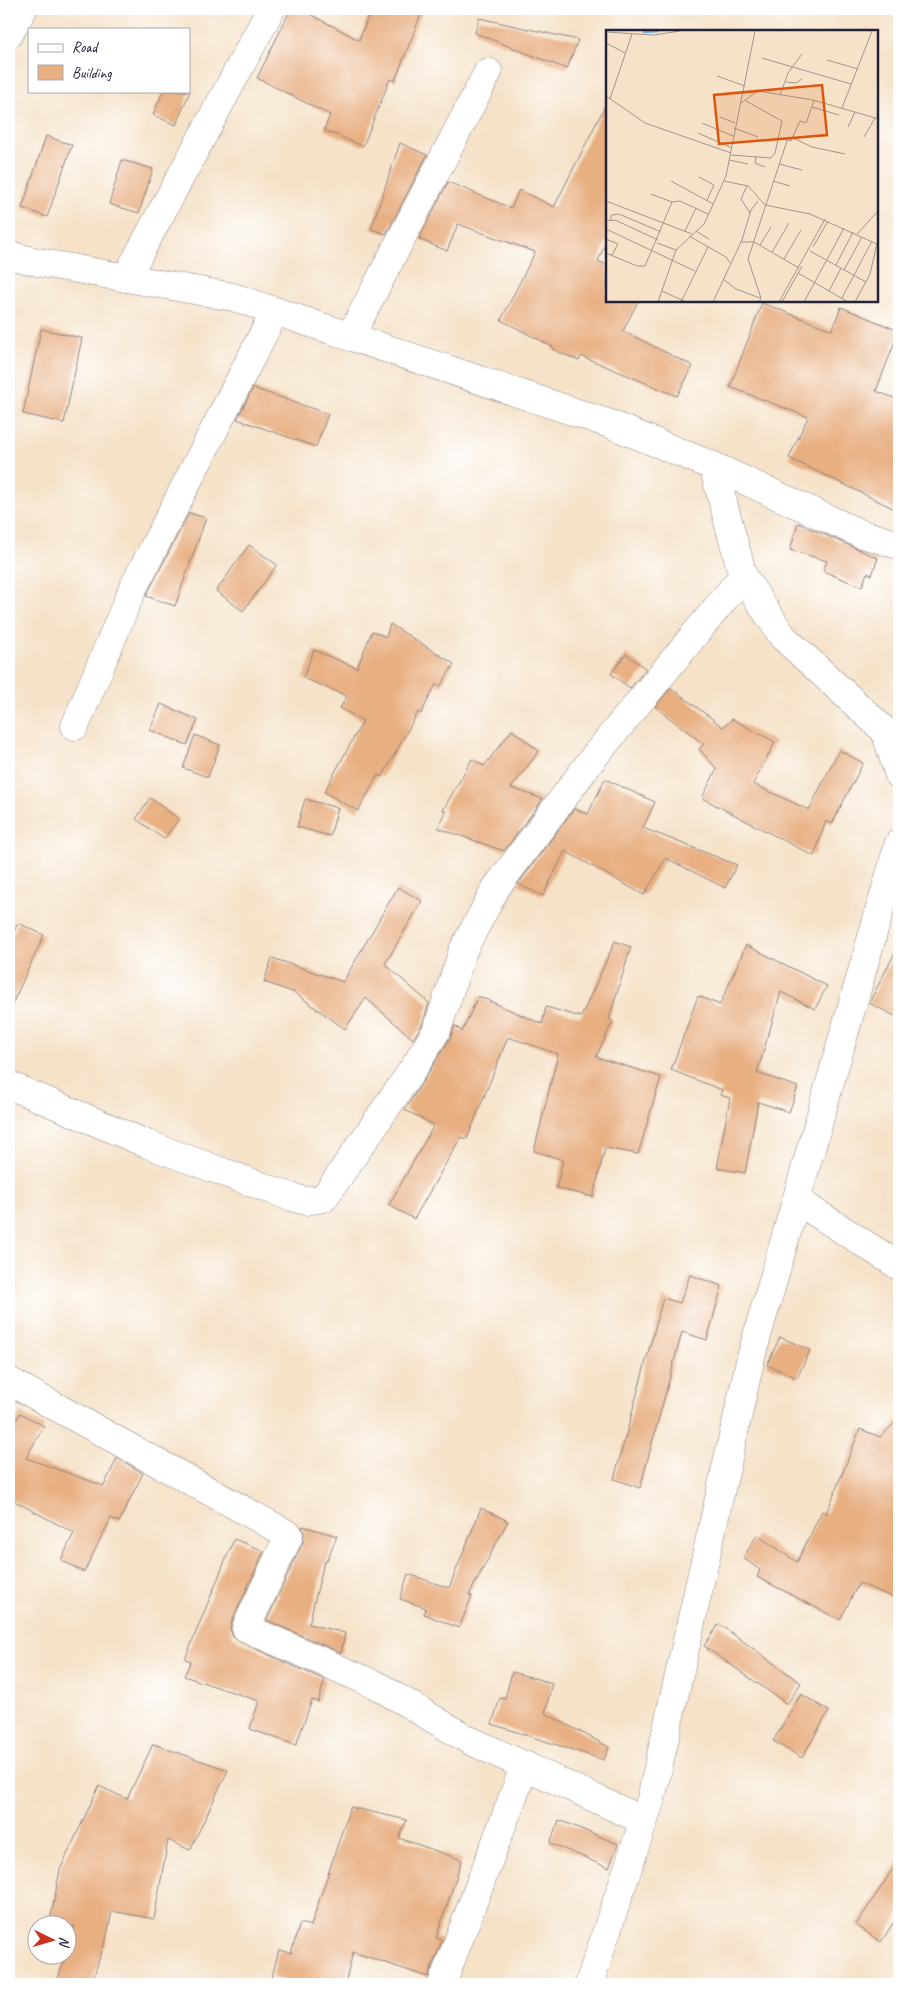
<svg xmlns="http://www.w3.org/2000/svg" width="908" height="1993" font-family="Caveat,sans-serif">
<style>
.building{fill:#e8af81}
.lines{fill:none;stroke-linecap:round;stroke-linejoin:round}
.minor-casing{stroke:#8c8282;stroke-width:29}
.tertiary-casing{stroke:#8c8282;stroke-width:29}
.minor{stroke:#fff;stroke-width:28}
.tertiary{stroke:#fff;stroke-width:28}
.inset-river{fill:none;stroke:#69abdd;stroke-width:2.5}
.inset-road{fill:none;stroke:#a19590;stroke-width:1}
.view{fill:#de560e;fill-opacity:0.15;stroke:#de560e;stroke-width:2.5}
.inset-edge{fill:none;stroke:#22223b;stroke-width:2.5}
</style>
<rect width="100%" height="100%" fill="#fff"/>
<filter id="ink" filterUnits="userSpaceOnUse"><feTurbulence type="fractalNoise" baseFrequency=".02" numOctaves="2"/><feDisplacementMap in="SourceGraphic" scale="10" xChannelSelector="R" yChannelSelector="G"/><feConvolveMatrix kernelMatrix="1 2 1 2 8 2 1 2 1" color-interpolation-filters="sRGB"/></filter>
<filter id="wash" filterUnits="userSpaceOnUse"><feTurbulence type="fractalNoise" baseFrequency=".0096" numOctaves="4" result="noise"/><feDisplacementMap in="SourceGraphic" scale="20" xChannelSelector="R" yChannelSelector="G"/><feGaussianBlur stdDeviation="1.12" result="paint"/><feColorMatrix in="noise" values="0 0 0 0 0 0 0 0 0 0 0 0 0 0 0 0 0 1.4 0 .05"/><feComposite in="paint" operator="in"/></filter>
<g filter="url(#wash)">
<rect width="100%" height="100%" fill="#f5e2c8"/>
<g id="blocks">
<!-- building -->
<g class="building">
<path d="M291,9h9l59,31 12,-31h52l-28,72 -5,-2 -27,67 -39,-16 6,-15 -73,-37z"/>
<path d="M479,18l99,22 -11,29 -92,-36z"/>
<path d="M163,91h27l-14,34 -23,-10z"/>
<path d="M607,102v137l-9,22 9,4v36h31l-15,30 70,35 -16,30 -96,-40 -2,5 -27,-12 1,-2 -52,-27 34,-68 -77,-28 -11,27 -28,-12 29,-57 63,26 8,-18 35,17z"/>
<path d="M46,136l26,9 -25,72 -25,-9z"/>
<path d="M400,143l27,12 -41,79 -15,-5z"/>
<path d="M122,160l31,9 -14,44 -30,-9z"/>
<path d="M762,303l70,27 9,-23 58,24 -23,60 23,9v111l-110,-53 19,-41 -78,-30z"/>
<path d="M41,329l41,9 -18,85 -41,-9z"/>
<path d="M253,388l75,26 -12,33 -79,-28z"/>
<path d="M189,513l17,5 -31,88 -29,-10z"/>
<path d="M798,523l80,35 -6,17 -5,-2 -5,14 -39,-16 4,-10 -37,-11z"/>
<path d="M249,545l28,20 -34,46 -27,-20z"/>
<path d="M390,624l64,40 -14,23 -4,-3 -15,30 -3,-2 -36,65 -4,-2 -20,36 -34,-19 39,-71 -23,-13 7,-12 -44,-18 11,-28 43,18 15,-37 14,6z"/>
<path d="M626,654l20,15 -16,19 -19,-14z"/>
<path d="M671,688l52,39 9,-8 43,23 -22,42 56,26 30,-60 24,13 -31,61 -6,-3 -12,35 -112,-58 15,-29 -18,-20 5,-5 -49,-37z"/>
<path d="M161,704l37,16 -11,25 -37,-15z"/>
<path d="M512,730l27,21 -28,37 32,11 -39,52 -66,-23 8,-16 -3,-2 29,-51 12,7z"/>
<path d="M195,735l25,10 -12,32 -25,-9z"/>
<path d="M605,779l50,23 -12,26 94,37 -12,23 -59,-30 -22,37 -79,-44 -22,45 -25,-12 56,-75 14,5z"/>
<path d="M150,798l29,21 -15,20 -28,-20z"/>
<path d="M305,799l33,9 -8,28 -33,-9z"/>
<path d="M398,887l24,14 -37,63 44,39 -6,20 -10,16 -47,-41 -21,31 -50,-36 -31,-11 8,-24 71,24z"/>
<path d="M18,923l26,12 -35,76v-69z"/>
<path d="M615,941l16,6 -22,72 4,2 -17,36 65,20 -23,77 -33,-6 -12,49 -37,-9 7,-28 -29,-9 24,-97 -50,-17 -41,102 -6,-2 -47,82 -25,-14 45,-80 -29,-15 45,-72 5,-13 7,7 16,-36 64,28 4,-17 35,10z"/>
<path d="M746,945l81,41 -12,23 -34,-17 -24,81 41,14 -9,25 -31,-10 -13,71 -28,-5 13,-70 -10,-3 2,-5 -51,-20 27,-74 22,9z"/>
<path d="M899,945v73l-30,-15z"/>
<path d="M690,1275l32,11 -15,54 -25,-8 -42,156 -26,-9 49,-181 17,5z"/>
<path d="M780,1337l30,13 -13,28 -30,-13z"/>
<path d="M20,1413l24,13 -18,32 78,28 13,-28 26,15 -24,49 -8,-4 -27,54 -23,-12 13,-27 -65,-35v-63z"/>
<path d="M899,1419v181l-40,-17 -19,37 -83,-43 3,-7 -17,-12 14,-23 40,27 25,-51 4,3 34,-85 20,8z"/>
<path d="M481,1508l27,13 -39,74 3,1 -13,32 -35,-14 2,-6 -26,-9 8,-25 41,14z"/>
<path d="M302,1526l35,10 -11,26h-2l-15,62 36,9 -4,20 -74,-33 36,-78 1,-9z"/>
<path d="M234,1539l30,12 -32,70 -2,8 3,8 7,5 85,38 -7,22 -6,-2 -16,45 -46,-16 9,-28 -75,-25 7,-15 -6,-2z"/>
<path d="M719,1624l82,59 -14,21 -83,-58z"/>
<path d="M512,1672l40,11 -7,30 64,34 -5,13 -112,-36 8,-26 5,1z"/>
<path d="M801,1694l28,17 -27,47 -29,-17z"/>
<path d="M153,1744l75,26 -38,80 -22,-10 -14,79 -42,-8 -7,34h-1l-13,39h-35l10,-28h2v-7l7,-23h-26l11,-56 39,-84 28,13z"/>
<path d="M350,1807l57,13 -8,18 63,22 -26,78 6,2 -14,37 -75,-25 -8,32h-46l-27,-7 7,-27 12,3 9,-30 11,3z"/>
<path d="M559,1820l59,24 -9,24 -59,-25z"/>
<path d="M899,1860v54l-18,28 -25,-17z"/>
</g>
</g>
</g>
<g filter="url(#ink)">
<use href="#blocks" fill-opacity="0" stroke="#8c8282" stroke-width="1"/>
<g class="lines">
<!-- minor casing -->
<g class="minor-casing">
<g id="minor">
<path d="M9,34l14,-25"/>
<path d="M126,278l145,-269"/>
<path d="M350,337l138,-265"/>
<path d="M75,726l58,-138 142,-277"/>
<path d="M9,1085l138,59 144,53 15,4 18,-3 91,-132 22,-36 26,-80 33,-62 97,-130 150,-182"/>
<path d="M796,1200l103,66"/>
<path d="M9,1381l280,154 -43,93 132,58 89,53 177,82"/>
<path d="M442,1984l83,-219"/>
</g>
</g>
<!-- tertiary casing -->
<g class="tertiary-casing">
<g id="tertiary">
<path d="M9,255l28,7 196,35 377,127 103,42 146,67 40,12"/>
<path d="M713,466l30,110 40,61 102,94 14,44"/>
<path d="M589,1984l62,-185 100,-442 148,-514"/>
</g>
</g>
<!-- minor -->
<use href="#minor" class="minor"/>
<!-- tertiary -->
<use href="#tertiary" class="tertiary"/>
</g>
</g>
<!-- overview -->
<g transform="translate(606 30)">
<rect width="272" height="272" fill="#f5e2c8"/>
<path class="inset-river" d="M37,2l16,-1"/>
<path class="inset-road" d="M0,2l48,3 26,-4M0,13l19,10M156,28l89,26M221,30l31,9M111,46l28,10M180,52l10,1 6,-4M174,65l8,-22 14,-19M0,66l39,27 86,30M4,69l22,-65M135,73l17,-12 55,9 66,19M206,77l27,8M236,78l30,-77M114,87l15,6M96,93l31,13M242,97l7,-15M128,98l24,9M92,103l34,15M258,107l11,-19M171,108l14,3 9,-20 6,2 8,-22M187,108l19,9 33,7M125,125l40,3 4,-5 7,-32 -36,-20M150,126l-1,7 10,4M123,130l19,4M173,134l23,6M93,147l15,8 -7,15M65,151l42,23M118,151l24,5 17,19 45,9 69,31M167,151l17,5M141,156l-6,13 9,14M45,164l21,8 8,-1 28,13M0,171l86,33M4,190l2,-5 7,-1 42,18M0,191l9,-1 43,20M0,199l89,42M79,201l11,-23M90,201l13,8M251,204l22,-24M83,206l37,21 4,6M0,209l12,5 -6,11M135,212h13l45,26M51,213l19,7M154,215l11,-18M207,217l15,-26M204,221l56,31M166,222l17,-29M0,223l31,13h8l27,-64M178,229l17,-29M230,235l17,-33M238,240l18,-33M192,243l50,29M117,249l13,10 24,9M56,261l24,11M223,261l12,-23M236,268l30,-57M52,272l18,-52 28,-26 22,-48 29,-145M75,272l27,-55M107,272l29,-62 9,-30 7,-9M153,272l2,-4 -13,-39 39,-118M173,272l46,-83M176,272l20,-36M198,272l40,-74M249,272l15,-28 7,-30"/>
<path class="view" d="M216,55l5,50 -108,9 -5,-49z"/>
<rect width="272" height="272" class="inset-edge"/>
</g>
<!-- margin -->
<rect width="908" height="1993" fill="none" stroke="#fff" stroke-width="30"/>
<!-- legend -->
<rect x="28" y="28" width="162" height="65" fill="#ffffff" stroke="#a7a7b1"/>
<rect x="38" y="44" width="25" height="8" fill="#ffffff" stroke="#a7a7b1"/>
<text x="72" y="52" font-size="15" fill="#22223b">Road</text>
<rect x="38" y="65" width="25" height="15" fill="#e8af81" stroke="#a7a7b1"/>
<text x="72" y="78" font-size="15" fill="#22223b">Building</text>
<!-- north arrow -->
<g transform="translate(52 1940) rotate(95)"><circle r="24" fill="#ffffff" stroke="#a7a7b1"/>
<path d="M0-4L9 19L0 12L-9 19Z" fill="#c8321e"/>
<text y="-8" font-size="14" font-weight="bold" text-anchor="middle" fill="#22223b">N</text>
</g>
</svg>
